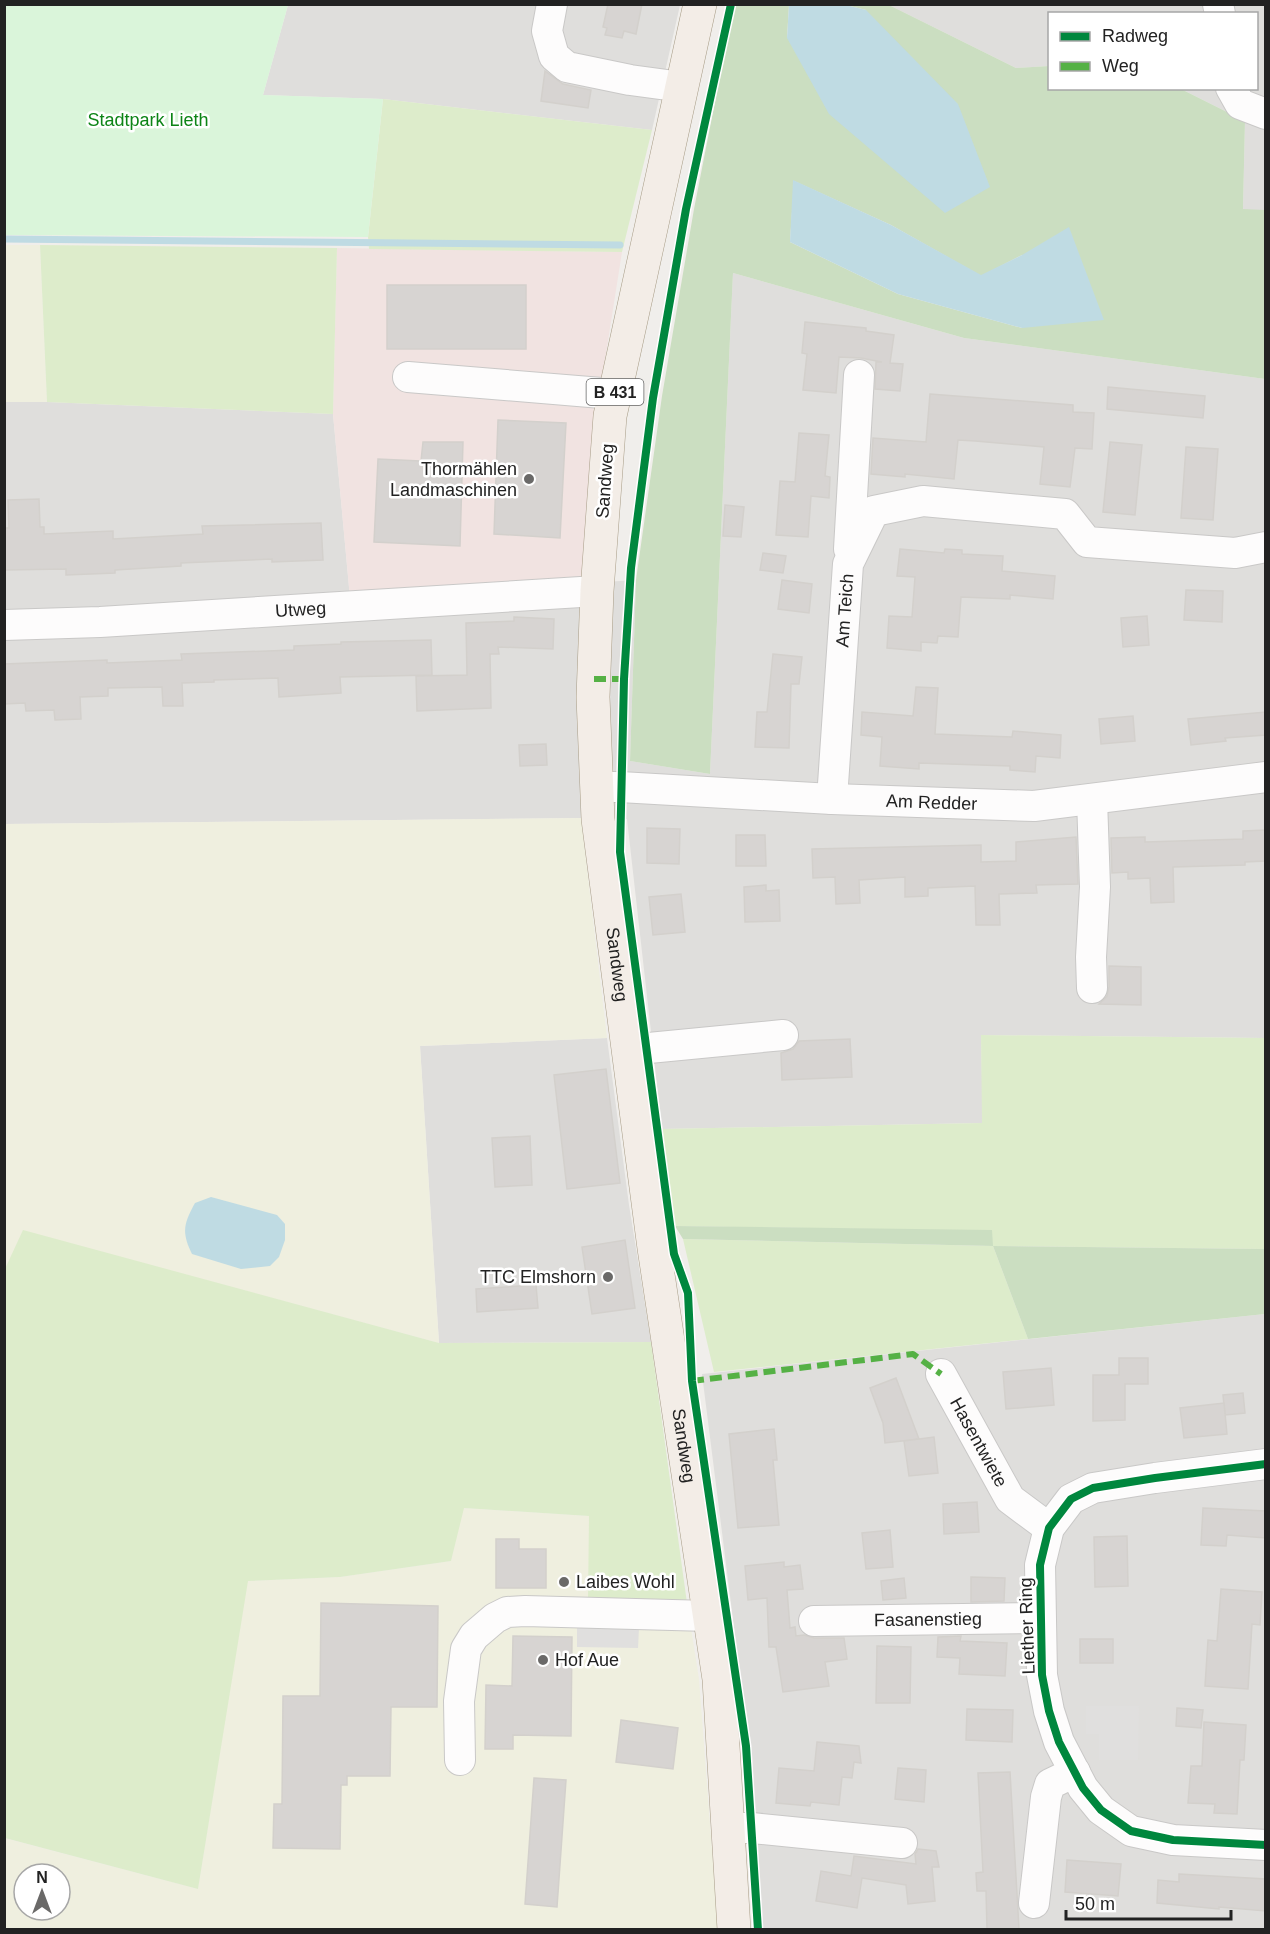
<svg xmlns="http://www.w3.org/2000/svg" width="1270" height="1934" font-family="Helvetica,sans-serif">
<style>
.residential{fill:#dfdedc}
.commercial{fill:#f1e3e1}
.farmland{fill:#efefdf;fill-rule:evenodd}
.grass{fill:#ddeccb}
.forest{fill:#cbdec1;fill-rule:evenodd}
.park{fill:#daf5da}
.parking{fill:#e0dfde}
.water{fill:#bfdbe3}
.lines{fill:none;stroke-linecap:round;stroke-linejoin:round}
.stream{stroke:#bfdbe3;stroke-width:7}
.building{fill:#d7d4d2;stroke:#d3d0cc;stroke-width:1.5}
.minor-casing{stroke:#c9c8c7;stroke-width:32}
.major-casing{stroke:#a79c86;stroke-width:34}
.minor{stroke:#fdfcfc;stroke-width:30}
.major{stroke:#f3ede7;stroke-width:33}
.quiet{stroke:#55b145;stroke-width:6;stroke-dasharray:12 6;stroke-linecap:butt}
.cycleway-casing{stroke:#fff;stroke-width:11}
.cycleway{stroke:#00873e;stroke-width:8}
.poi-dot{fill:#6a6968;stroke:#fff;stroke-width:2}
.labels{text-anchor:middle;stroke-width:5;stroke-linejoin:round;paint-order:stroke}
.shield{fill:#fff;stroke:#646464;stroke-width:1.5}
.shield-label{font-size:16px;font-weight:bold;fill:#222}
.park-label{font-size:18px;fill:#0c8416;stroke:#fff}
.poi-label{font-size:18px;fill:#222;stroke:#fff;text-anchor:end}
.street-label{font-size:18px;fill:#222;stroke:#fff}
</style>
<rect width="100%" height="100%" fill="#f0eeeb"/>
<!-- residential -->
<g class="residential">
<path d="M283,5h397l-28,125 -269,-31 -120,-4 25,-90z"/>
<path d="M889,5h376v205h-22l2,-89 -64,-32 75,-1v-74h-206l-1,52 -33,2z"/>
<path d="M733,273l231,65 301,41v659l-284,-3 2,88 -321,6 -35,-310 -46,-1 -576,6 -1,-422h43l286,12 17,184 286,-18 -6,181 80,13z"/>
<path d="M607,1038l22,167 22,137 -212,1 -19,-297z"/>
<path d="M1265,1314v615h-503l-13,-183 -47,-372z"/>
</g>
<!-- commercial -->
<path class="commercial" d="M337,248l285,4 -26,165 -10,166 -236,15 -17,-184z"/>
<!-- farmland -->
<g class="farmland">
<path d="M5,245h35l7,157h-42z"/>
<path d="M581,818l26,220 -187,8 19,297 -416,-112 -18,40v-447z"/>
<path d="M463,1508l126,8 98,87 12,76 19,250h-713l-1,-91 194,51 49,-308 93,-4 111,-16zM24,1874h36v36h-36z"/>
</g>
<!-- grass -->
<g class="grass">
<path d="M383,99l269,31 -30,122 -253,-3 -1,-12z"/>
<path d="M40,245l297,3 -4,166 -286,-12z"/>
<path d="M981,1035l284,3v211l-272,-3 35,93 -314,33 -31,-133 309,7v-15l-317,-5 -13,-97 320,-6z"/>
<path d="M23,1230l416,113 212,-1 36,261 -99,-3 1,-84 -125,-8 -13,53 -111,16 -92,4 -50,308 -193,-51 -1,-567z"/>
</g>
<!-- forest -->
<g class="forest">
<path d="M734,5h55l-2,33 79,-28 -20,-5h43l127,63 33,-2 1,22 131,1 64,32 -2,88 22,1v169l-301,-41 -231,-65 -23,501 -80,-13 6,-181 26,-184 32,-187zM794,181l97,44 90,51 41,-21v73l-124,-34 -108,-52z"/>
<path d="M675,1226l317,4 1,16 272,3v65l-237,25 -35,-93 -310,-7z"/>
</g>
<!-- park -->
<path class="park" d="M5,4l283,1 -25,90 120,4 -15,138 -363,-2z"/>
<!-- parking -->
<g class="parking">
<path d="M577,1626l62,2 -1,20 -61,-1z"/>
<path d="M1086,1706h53l-1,54h-39v-26h-13z"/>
</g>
<!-- water -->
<g class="water">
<path d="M789,5h57l20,5 92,94 32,83 -45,26 -116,-99 -42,-76z"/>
<path d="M793,180l98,45 90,50 41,-20 47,-28 35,93 -82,8 -124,-34 -108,-52z"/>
<path d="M211,1197l66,18 8,9v16l-6,17 -9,9 -29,3 -49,-15c-11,-22 -8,-31 3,-51z"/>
</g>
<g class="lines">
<!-- stream -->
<path class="stream" d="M4,239l616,6"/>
</g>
<!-- building -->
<g class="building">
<path d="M608,4h34l-6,30 -12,-3 -2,7 -17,-3 2,-7 -4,-1z"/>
<path d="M545,71l18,13 28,6 -3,18 -47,-7z"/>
<rect x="387" y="285" width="139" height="64"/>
<path d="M805,322l61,6v3l28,4 -4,28 13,1 -3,27 -25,-2 1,-27h6l-21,-4 -22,-1 -3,36 -33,-3 4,-36 -5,-1z"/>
<path d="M1108,387l97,9 -2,22 -96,-9z"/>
<path d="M930,394l143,11v7l21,1 -2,36 -17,-1 -5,39 -30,-3 4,-37 -69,-6 -17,-1 -4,39 -49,-5v3l-34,-3 2,-36 53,4z"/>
<path d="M498,420l68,3 -6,115 -66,-4z"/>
<path d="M799,433l30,2 -4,41 5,1 -1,21 -18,-2 -3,41 -32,-2 4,-54 15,1z"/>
<path d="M423,442h40l-3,104 -86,-4 4,-83 43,2z"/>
<path d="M1110,442l32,3 -7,70 -32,-3z"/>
<path d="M1186,447l32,2 -5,71 -32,-2z"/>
<path d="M39,499l1,28h4v7l69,-3v8l90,-5 -1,-8 119,-3 2,37 -51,2v-3l-91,4v3l-66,4v3l-49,2v-6l-62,1v-42h5l-1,-28z"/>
<path d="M725,505l19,2 -3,30 -18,-1z"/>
<path d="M900,549l44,4 1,-4 17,1v4l41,2 -1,15 53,5 -2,23 -43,-4v4l-49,-2 -3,40 -20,-1 -1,7 -16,-1v9l-34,-3 2,-32 23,1 3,-40 -18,-1z"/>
<path d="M763,553l23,3 -3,17 -23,-3z"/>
<path d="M782,580l30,4 -3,29 -31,-4z"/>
<path d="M1186,590l37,1 -1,31 -38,-2z"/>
<path d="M1147,616l2,29 -26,2 -2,-29z"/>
<path d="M514,617l40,2 -1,30 -55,-2 1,7h-9l1,54 -74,3 -1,-35 51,-1 -1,-52 48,-2z"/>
<path d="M431,640l1,35 -92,2 1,16 -62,4 -1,-19 -64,2v2l-32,1 1,23h-20l-1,-19 -54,1v8l-28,1 1,22 -26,1 -1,-10 -28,1 -1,-8 -21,1v-40l103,-4v3l75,-3 -1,-6 113,-4v-4l47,-2v-2z"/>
<path d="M773,654l29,3 -3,27h-8l-2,64 -34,-1 2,-35h10z"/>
<path d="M916,687l22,1 -3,46 77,3 1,-6 48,4 -1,23 -24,-2 -1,16 -25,-2v-4l-91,-3v6l-39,-3 2,-29 -21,-2 1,-23 51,4z"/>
<path d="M1266,712v23l-41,3 1,3 -35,4 -3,-26z"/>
<path d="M1133,716l2,25 -34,3 -2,-25z"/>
<path d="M546,744l1,21 -27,1 -1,-21z"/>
<path d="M647,828l33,1 -1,35 -32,-1z"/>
<path d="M1266,830v31l-21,1v3l-72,2 1,35 -23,1 -1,-25 -22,1v-7l-16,1 -1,-35 34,-1v5l98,-3v-8z"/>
<path d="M736,835h29l1,31h-30z"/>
<path d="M1076,837l2,47 -42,1 1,8 -38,1 1,31h-24l-1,-39 -47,2v8l-23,1v-20l-46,3 1,23 -24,1 -1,-27 -22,1 -1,-29 169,-4v17l35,-1v-19z"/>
<path d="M766,885v6l13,-1 1,31 -35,1 -1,-35z"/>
<path d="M681,894l4,38 -32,3 -4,-38z"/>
<path d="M1109,966l32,1v38l-42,-1 8,-8 2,-9z"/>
<path d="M850,1039l2,38 -70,3 -1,-27 12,-4 6,-8z"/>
<path d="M606,1069l14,114 -53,6 -13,-114z"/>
<path d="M530,1136l2,49 -37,2 -3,-49z"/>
<path d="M625,1240l10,68 -43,6 -10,-67z"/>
<path d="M536,1285l2,23 -61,4 -1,-23z"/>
<path d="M1119,1358h29v26h-23v36l-32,1v-46h26z"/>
<path d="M1051,1368l3,37 -48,4 -3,-37z"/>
<path d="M896,1378l23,61 -34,4 -2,-20 -13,-35z"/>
<path d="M1243,1393l2,20 -20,2 -2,-20z"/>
<path d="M1224,1403l3,31 -43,4 -4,-30z"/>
<path d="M774,1429l3,31h-4l6,65 -41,3 -9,-94z"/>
<path d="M934,1437l4,36 -29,3 -5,-35z"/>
<path d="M977,1502l2,30 -35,2 -1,-30z"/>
<path d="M1203,1508l63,3v27l-39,-3 -1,11 -25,-1z"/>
<path d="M890,1530l3,37 -27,2 -4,-36z"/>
<path d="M1127,1536l1,50 -33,1 -1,-50z"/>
<path d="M496,1539h23v10h27v39h-50z"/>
<path d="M784,1562v5l16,-2 3,24 -16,1 3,38 5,-1 1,9 8,-1 10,3h30l3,21 -22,3 4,24 -46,6 -7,-45h-7l-2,-49 -19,2 -3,-34z"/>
<path d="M971,1577l34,1 -1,23 -33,1z"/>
<path d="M904,1578l2,20 -23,2 -2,-19z"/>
<path d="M1221,1589l41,3 -2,33 -8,-1 -4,65 -43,-3 3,-46 9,1z"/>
<path d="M321,1603l117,3 -1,101h-46l-1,69h-43v9h-6l-1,64 -67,-1 1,-44h8l1,-108h37z"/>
<path d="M513,1636l59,1 -1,99 -58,-1v14h-28l1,-64 26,1z"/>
<path d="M961,1636l-1,5 47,2 -2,33 -46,-2 1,-16 -23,-1 1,-20z"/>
<rect x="1080" y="1639" width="33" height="24"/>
<path d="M877,1646l34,1 -1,56h-34z"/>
<path d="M1177,1708l26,2 -2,18 -25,-2z"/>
<path d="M967,1709l46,1 -1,32 -46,-2z"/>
<path d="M621,1720l57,8 -5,41 -57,-7z"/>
<path d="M1204,1722l42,3 -2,35h-4l-3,54 -23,-1 1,-9 -27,-1 3,-37h11z"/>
<path d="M817,1742l42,4 2,17 -7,-1 -2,16 -10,-1 -3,28 -28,-3 -1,4 -34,-3 3,-35 35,3z"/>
<path d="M898,1768l28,2 -2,32 -29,-3z"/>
<path d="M1010,1772l9,157h-32l-1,-38h-9l-1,-18 7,-1 -5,-99z"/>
<path d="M534,1778l32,2 -9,127 -32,-3z"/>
<path d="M918,1849l18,2 3,16h-7l3,34 -27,3 -2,-19 -44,-7 -5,30 -41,-7 5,-30 30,5 3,-20 62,8 -1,-10z"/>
<path d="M1067,1860l54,4 -3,32 -53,-4z"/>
<path d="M1179,1874l87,5v32l-47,-4v2l-62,-6 1,-23 21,2z"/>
</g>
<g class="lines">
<!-- minor casing -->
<g class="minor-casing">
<g id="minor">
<path d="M552,4l-5,27 7,25 13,11 63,13 52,7"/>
<path d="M1218,4l2,10"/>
<path d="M1231,88l9,16 26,10"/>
<path d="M408,377l206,17"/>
<path d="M849,549l10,-174"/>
<path id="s1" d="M4,625l96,-3 497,-31"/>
<path id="s2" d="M596,787h24l212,12 202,7 232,-29"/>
<path id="s3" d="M832,799l16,-235 26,-53 49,-10 142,13 22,28 148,11 31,-6"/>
<path d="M1092,988l-1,-31 4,-70 -3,-88"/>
<path d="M628,1050l155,-15"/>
<path id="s4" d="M941,1374l69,125 39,29"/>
<path d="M1266,1464l-111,14 -62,10 -22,11 -22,29 -9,37 2,110 7,36 10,31 24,46 18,22 30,21 42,9 93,5"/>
<path id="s5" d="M814,1621l226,-3"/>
<path d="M460,1760l-1,-59 7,-52 8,-13 21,-18 12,-6 18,-1 184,5"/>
<path d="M728,1828h24l150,15"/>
<path d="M1034,1903l12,-106 4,-13 25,-12"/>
</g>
</g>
<!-- major casing -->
<g class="major-casing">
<g id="major">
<path id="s6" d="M700,4l-90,412 -13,175 -4,106 5,122 56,429 65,431 15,251"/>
</g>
</g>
<!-- minor -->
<use href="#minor" class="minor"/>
<!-- major -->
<use href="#major" class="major"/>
<!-- quiet -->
<g class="quiet">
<path d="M594,679h30"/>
<path d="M692,1381l221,-27 28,20"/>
</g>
<!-- cycleway casing -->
<g class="cycleway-casing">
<g id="cycleway">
<path d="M731,4l-45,205 -33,189 -22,170 -7,111 -4,173 54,402 14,39 4,88 54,365 12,184"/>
<path d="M1266,1464l-111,14 -62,10 -22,11 -22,29 -9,37 2,110 7,36 10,31 24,46 18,22 30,21 42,9 93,5"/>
</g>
</g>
<!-- cycleway -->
<use href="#cycleway" class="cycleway"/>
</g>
<!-- markers -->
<g class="poi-dot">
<circle cx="529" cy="479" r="6"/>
<circle cx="608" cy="1277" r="6"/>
<circle cx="564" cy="1582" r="6"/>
<circle cx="543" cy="1660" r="6"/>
</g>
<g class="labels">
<!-- shield labels -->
<rect class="shield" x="586.5" y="379" width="57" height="26" rx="4.5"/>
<g class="shield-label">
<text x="615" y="398">B 431</text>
</g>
<!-- park labels -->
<g class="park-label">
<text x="148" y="126">Stadtpark Lieth</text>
</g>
<!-- poi labels -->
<g class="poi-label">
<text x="517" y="475">Thormählen<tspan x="517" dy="21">Landmaschinen</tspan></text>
<text x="596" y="1283">TTC Elmshorn</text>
<text x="576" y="1588" text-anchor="start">Laibes Wohl</text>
<text x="555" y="1666" text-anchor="start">Hof Aue</text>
</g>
<!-- street labels -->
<g class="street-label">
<text transform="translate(605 481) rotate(-86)" y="6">Sandweg</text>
<text dy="6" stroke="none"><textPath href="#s1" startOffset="297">Utweg</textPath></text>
<text dy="6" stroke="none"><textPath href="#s3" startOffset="189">Am Teich</textPath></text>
<text dy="6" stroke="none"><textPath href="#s2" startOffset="336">Am Redder</textPath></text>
<text dy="6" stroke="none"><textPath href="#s6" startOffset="972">Sandweg</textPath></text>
<text dy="6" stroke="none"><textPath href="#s4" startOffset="78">Hasentwiete</textPath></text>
<text dy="6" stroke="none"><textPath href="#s6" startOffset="1458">Sandweg</textPath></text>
<text dy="6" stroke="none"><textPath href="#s5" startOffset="114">Fasanenstieg</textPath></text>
<text transform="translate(1027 1626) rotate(-92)" y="6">Liether Ring</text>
</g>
</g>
<!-- border -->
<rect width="1270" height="1934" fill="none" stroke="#222222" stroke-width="12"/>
<!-- legend -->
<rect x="1048" y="12" width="210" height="78" fill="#ffffff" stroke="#a7a7a7" stroke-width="1.5"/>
<rect x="1060" y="32" width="30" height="9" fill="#00873e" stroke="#a7a7a7" stroke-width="1.5"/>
<text x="1102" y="42" font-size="18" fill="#222222">Radweg</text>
<rect x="1060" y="62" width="30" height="9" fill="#55b145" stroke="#a7a7a7" stroke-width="1.5"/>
<text x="1102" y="72" font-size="18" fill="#222222">Weg</text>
<!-- north arrow -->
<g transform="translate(42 1892)"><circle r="28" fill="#ffffff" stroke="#a7a7a7" stroke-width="1.5"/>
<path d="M0-4.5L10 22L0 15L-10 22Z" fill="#6a6968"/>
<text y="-9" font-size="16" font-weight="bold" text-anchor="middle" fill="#222222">N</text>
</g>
<!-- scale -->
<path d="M1066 1910v9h165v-9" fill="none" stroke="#222222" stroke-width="3"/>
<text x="1075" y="1910" font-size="18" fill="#222222" stroke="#ffffff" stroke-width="4.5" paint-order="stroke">50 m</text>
</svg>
